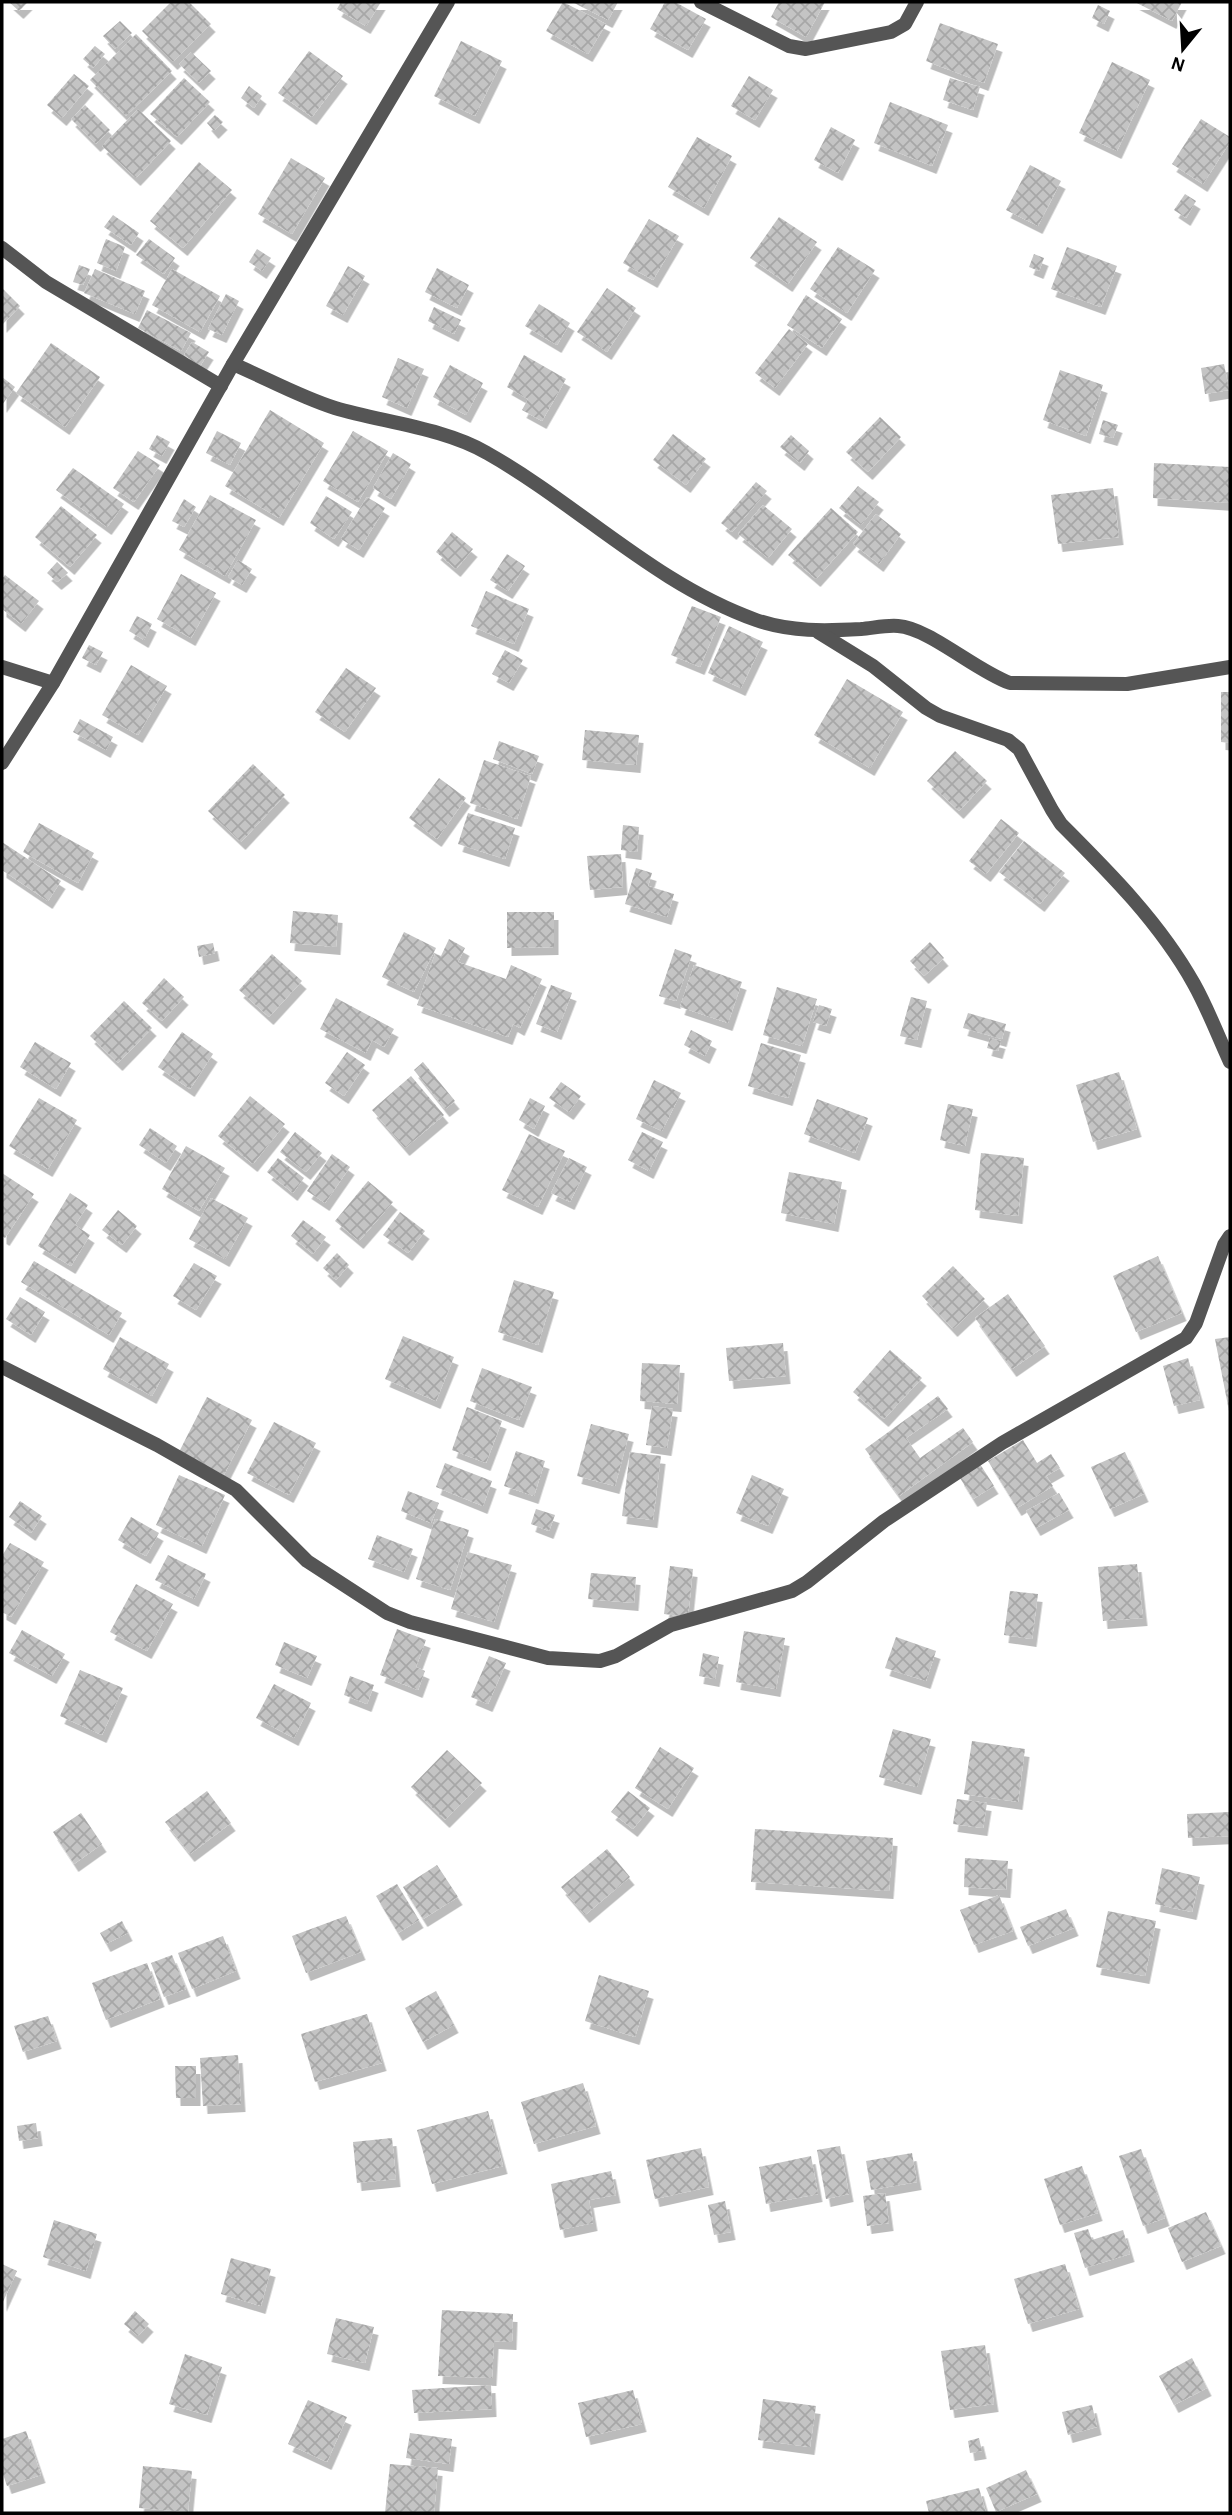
<svg xmlns="http://www.w3.org/2000/svg" width="1232" height="2515" font-family="'Alegreya Sans',sans-serif">
<style>
.building{fill:url(#building-cross-hatch);filter:url(#shadow)}
.lines{fill:none;stroke-linecap:round;stroke-linejoin:round}
.minor{stroke:#555;stroke-width:14}
</style>
<defs>
<pattern id="building-cross-hatch" width="8" height="8" patternUnits="userSpaceOnUse" patternTransform="scale(1.75)"><rect width="8" height="8" fill="#c4c4c4"/><path d="M0 0l8 8M0 8l8-8" fill="none" stroke="#a7a7a7"/></pattern>
<filter id="shadow"><feDropShadow dx="4.5" dy="8" stdDeviation="0" flood-color="#0004"/></filter>
</defs>
<rect width="100%" height="100%" fill="#fff"/>
<!-- building -->
<g class="building">
<path d="M9,2h19l-9,9z"/>
<path d="M171,2h18l22,22 -38,38 -31,-31z"/>
<path d="M341,2h40l-15,24 -29,-17z"/>
<path d="M563,2l43,22 -18,30 -42,-23z"/>
<path d="M572,2h46l-10,18z"/>
<path d="M665,2h10l31,17 -18,31 -38,-21z"/>
<path d="M779,2h46l-19,35 -35,-20z"/>
<path d="M1135,2h47l-10,19z"/>
<path d="M1098,5l12,6 -6,13 -12,-6z"/>
<path d="M120,21l12,12 -17,16 -12,-13z"/>
<path d="M940,23l58,21 -14,39 -58,-22z"/>
<path d="M136,34l36,37 -46,45 -36,-36z"/>
<path d="M461,41l41,20 -27,55 -41,-20z"/>
<path d="M95,46l10,8 -12,14 -10,-9z"/>
<path d="M309,51l34,25 -31,41 -34,-24z"/>
<path d="M191,52l20,19 -12,12 -20,-19z"/>
<path d="M1112,62l38,18 -33,71 -38,-18z"/>
<path d="M74,74l15,12 -27,32 -15,-13z"/>
<path d="M749,76l24,14 -18,30 -24,-14z"/>
<path d="M184,78l26,24 -33,35 -27,-23z"/>
<path d="M950,78l30,9 -7,23 -30,-10z"/>
<path d="M249,86l13,10 -8,12 -13,-10z"/>
<path d="M890,102l58,23 -16,41 -58,-23z"/>
<path d="M85,105l25,25 -14,14 -25,-25z"/>
<path d="M138,109l33,32 -35,37 -34,-32z"/>
<path d="M215,115l8,7 -9,9 -7,-8z"/>
<path d="M1201,119l29,18v5l-27,42 -31,-20z"/>
<path d="M831,127l24,13 -17,33 -24,-13z"/>
<path d="M697,137l35,19 -28,52 -36,-21z"/>
<path d="M291,158l34,20 -33,56 -34,-20z"/>
<path d="M199,162l33,28 -49,58 -33,-27z"/>
<path d="M1030,165l31,16 -23,45 -32,-16z"/>
<path d="M1185,194l11,7 -10,17 -12,-8z"/>
<path d="M113,215l26,18 -8,12 -27,-18z"/>
<path d="M779,217l38,25 -29,42 -38,-26z"/>
<path d="M649,219l30,17 -26,44 -30,-17z"/>
<path d="M106,239l19,8 -9,24 -19,-8z"/>
<path d="M149,239l26,19 -11,16 -28,-19z"/>
<path d="M838,247l37,23 -28,43 -37,-24z"/>
<path d="M1067,247l50,19 -16,41 -50,-18z"/>
<path d="M257,249l14,9 -9,13 -13,-9z"/>
<path d="M1034,254l10,4 -5,13 -10,-4z"/>
<path d="M79,265l11,4 -7,16 -10,-3z"/>
<path d="M348,266l17,10 -22,39 -17,-9z"/>
<path d="M437,268l32,17 -12,23 -32,-16z"/>
<path d="M95,269l50,22 -10,23 -51,-21z"/>
<path d="M172,269l48,27 -20,36 -48,-27z"/>
<path d="M2,288l18,18 -18,19z"/>
<path d="M607,288l29,20 -29,44 -30,-20z"/>
<path d="M226,294l13,7 -17,34 -14,-6z"/>
<path d="M806,295l36,24 -20,29 -35,-23z"/>
<path d="M539,304l31,19 -13,22 -32,-19z"/>
<path d="M434,307l27,13 -7,14 -26,-13z"/>
<path d="M147,310l44,23 -10,18 -43,-23z"/>
<path d="M789,329l19,15 -33,44 -20,-15z"/>
<path d="M192,342l17,10 -9,14 -16,-11z"/>
<path d="M51,343l49,34 -35,50 -49,-34z"/>
<path d="M524,355l42,24 -24,42 -20,-11 6,-11 -21,-12z"/>
<path d="M398,358l26,11 -17,39 -25,-11z"/>
<path d="M1224,364l5,26 -24,4 -4,-26z"/>
<path d="M450,365l33,18 -17,32 -33,-18z"/>
<path d="M1060,370l43,15 -17,51 -43,-16z"/>
<path d="M2,377l13,10 -13,18z"/>
<path d="M270,410l54,33 -45,75 -54,-32z"/>
<path d="M880,417l21,20 -33,35 -22,-20z"/>
<path d="M1103,420l15,5 -5,13 -14,-4z"/>
<path d="M217,431l24,12 -11,22 -24,-12z"/>
<path d="M353,431l35,20 -30,51 -35,-21z"/>
<path d="M673,434l33,25 -20,26 -33,-25z"/>
<path d="M157,435l13,7 -8,14 -13,-7z"/>
<path d="M791,435l18,16 -9,12 -20,-16z"/>
<path d="M138,451l22,14 -26,37 -21,-14z"/>
<path d="M393,453l18,11 -20,35 -18,-11z"/>
<path d="M1154,463l76,4 -1,36 -76,-5z"/>
<path d="M73,468l51,36 -17,23 -51,-37z"/>
<path d="M756,482l11,9 -35,41 -11,-9z"/>
<path d="M858,486l21,16 -18,23 -22,-17z"/>
<path d="M1113,488l6,49 -61,7 -7,-49z"/>
<path d="M210,495l46,25 -31,56 -46,-26z"/>
<path d="M326,496l26,16 -18,27 -24,-16z"/>
<path d="M367,497l18,11 -26,42 -18,-11z"/>
<path d="M184,499l12,8 -12,20 -12,-6z"/>
<path d="M763,505l29,24 -24,29 -30,-24z"/>
<path d="M61,506l36,29 -27,32 -35,-30z"/>
<path d="M831,508l27,24 -42,47 -28,-24z"/>
<path d="M876,514l25,20 -22,30 -26,-20z"/>
<path d="M452,532l21,17 -17,20 -20,-17z"/>
<path d="M507,554l18,12 -17,25 -18,-11z"/>
<path d="M238,560l14,9 -10,16 -14,-8z"/>
<path d="M57,562l11,11 -11,9 -10,-9z"/>
<path d="M181,574l35,19 -25,45 -34,-19z"/>
<path d="M5,575l34,26 -18,23 -19,-15v-30z"/>
<path d="M486,591l43,18 -15,35 -43,-18z"/>
<path d="M692,606l29,11 -21,50 -29,-12z"/>
<path d="M137,616l15,8 -8,16 -15,-9z"/>
<path d="M729,626l34,16 -22,46 -33,-15z"/>
<path d="M89,645l14,7 -7,13 -14,-7z"/>
<path d="M505,650l18,10 -14,23 -17,-9z"/>
<path d="M131,665l36,21 -29,49 -36,-20z"/>
<path d="M346,668l30,20 -31,44 -30,-20z"/>
<path d="M847,679l56,33 -33,56 -56,-33z"/>
<path d="M1221,692h9v51l-9,-1z"/>
<path d="M80,719l33,18 -7,13 -33,-18z"/>
<path d="M585,730l54,5 -3,30 -54,-5z"/>
<path d="M499,741l40,15 -7,18 -39,-15z"/>
<path d="M955,751l32,30 -28,30 -32,-30z"/>
<path d="M484,760l47,16 -14,43 -47,-16z"/>
<path d="M253,764l32,31 -44,47 -33,-31z"/>
<path d="M439,778l27,20 -29,41 -28,-21z"/>
<path d="M468,813l47,15 -10,31 -47,-15z"/>
<path d="M1001,819l18,14 -33,41 -17,-13z"/>
<path d="M39,823l55,30 -16,30 -55,-31z"/>
<path d="M623,825l16,2 -2,25 -16,-2z"/>
<path d="M1024,841l41,32 -25,31 -41,-32z"/>
<path d="M2,842l59,39 -13,20 -46,-31z"/>
<path d="M621,854l2,33 -33,3 -3,-34z"/>
<path d="M636,868l16,5 -4,13 26,8 -7,23 -42,-13z"/>
<path d="M293,911l45,4 -2,32 -46,-4z"/>
<path d="M507,912h47v35l-47,1z"/>
<path d="M404,932l32,16 -22,44 -32,-15z"/>
<path d="M449,939l16,9 -7,14 48,17 5,-14 31,14 -22,49 -7,-4 -5,13 -91,-32 18,-51 6,2z"/>
<path d="M930,942l14,16 -20,18 -14,-15z"/>
<path d="M213,943l2,10 -16,4 -2,-11z"/>
<path d="M675,949l17,6 -16,46 -17,-5z"/>
<path d="M272,954l30,27 -33,36 -30,-27z"/>
<path d="M694,965l48,17 -14,41 -48,-16z"/>
<path d="M164,978l20,19 -22,24 -20,-18z"/>
<path d="M551,985l21,8 -15,39 -21,-8z"/>
<path d="M777,987l40,12 -15,47 -39,-11z"/>
<path d="M911,997l16,4 -10,39 -17,-4z"/>
<path d="M336,998l58,31 -10,18 -12,-7 -6,13 -46,-24z"/>
<path d="M124,1001l28,27 -34,35 -28,-27z"/>
<path d="M819,1005l13,4 -6,17 -13,-4z"/>
<path d="M968,1013l38,11 -4,15 -39,-11z"/>
<path d="M691,1030l21,11 -7,15 -21,-11z"/>
<path d="M182,1032l31,22 -23,35 -32,-22z"/>
<path d="M990,1038l11,3 -3,10 -11,-3z"/>
<path d="M35,1042l36,21 -15,26 -36,-22z"/>
<path d="M761,1043l40,12 -13,43 -40,-12z"/>
<path d="M347,1052l18,13 -21,31 -19,-13z"/>
<path d="M423,1062l32,39 -10,8 -31,-39z"/>
<path d="M1119,1072l18,57 -44,13 -17,-57z"/>
<path d="M411,1076l33,39 -39,33 -33,-38z"/>
<path d="M654,1080l27,13 -19,38 -26,-12z"/>
<path d="M561,1082l20,14 -12,16 -20,-14z"/>
<path d="M250,1096l35,28 -32,40 -35,-28z"/>
<path d="M39,1098l38,22 -29,49 -39,-23z"/>
<path d="M530,1098l15,8 -11,23 -15,-9z"/>
<path d="M817,1099l51,19 -13,35 -51,-19z"/>
<path d="M948,1104l25,5 -8,37 -25,-6z"/>
<path d="M150,1128l27,18 -11,17 -27,-18z"/>
<path d="M295,1132l27,21 -16,19 -26,-20z"/>
<path d="M642,1132l21,10 -14,29 -21,-11z"/>
<path d="M529,1134l36,17 -27,56 -36,-17z"/>
<path d="M186,1146l39,22 -26,43 -37,-22z"/>
<path d="M981,1153l43,5 -6,58 -43,-6z"/>
<path d="M332,1154l18,13 -25,36 -18,-12z"/>
<path d="M278,1158l26,20 -11,15 -26,-21z"/>
<path d="M569,1158l18,9 -17,35 -19,-9z"/>
<path d="M789,1172l53,10 -8,42 -53,-11z"/>
<path d="M2,1173l32,21 -29,44 -3,-2z"/>
<path d="M368,1181l25,21 -34,39 -24,-20z"/>
<path d="M70,1193l18,12 -13,20 15,10 -19,31 -33,-20z"/>
<path d="M211,1198l37,20 -23,41 -36,-20z"/>
<path d="M118,1210l19,16 -15,19 -20,-15z"/>
<path d="M400,1212l25,19 -17,22 -25,-18z"/>
<path d="M303,1220l23,17 -13,17 -22,-18z"/>
<path d="M337,1253l12,12 -13,15 -13,-12z"/>
<path d="M1158,1256l24,57 -46,19 -23,-56z"/>
<path d="M34,1261l88,52 -13,22 -88,-53z"/>
<path d="M194,1263l23,13 -21,34 -23,-14z"/>
<path d="M953,1266l32,33 -32,30 -31,-33z"/>
<path d="M514,1280l40,12 -16,53 -40,-13z"/>
<path d="M1008,1294l37,52 -33,23 -37,-51z"/>
<path d="M20,1297l25,15 -14,23 -25,-16z"/>
<path d="M403,1336l51,21 -18,44 -51,-22z"/>
<path d="M120,1337l49,27 -17,32 -49,-27z"/>
<path d="M1230,1337v74h-1l-14,-72z"/>
<path d="M783,1343l3,33 -57,5 -3,-33z"/>
<path d="M890,1350l32,28 -38,41 -31,-27z"/>
<path d="M1188,1358l12,42 -26,6 -11,-40z"/>
<path d="M642,1363l38,2 -3,39 -37,-3z"/>
<path d="M482,1368l50,19 -13,33 -49,-19z"/>
<path d="M938,1396l10,13 -42,29 14,20 43,-30 10,14 -74,54 -34,-47z"/>
<path d="M207,1397l45,23 -28,55 -45,-23z"/>
<path d="M652,1406l21,3 -6,39 -21,-3z"/>
<path d="M467,1407l35,14 -16,42 -34,-13z"/>
<path d="M274,1422l42,21 -27,52 -42,-22z"/>
<path d="M591,1424l38,10 -14,52 -38,-10z"/>
<path d="M1023,1440l14,23 14,-9 9,14 -14,8 7,10 -36,22 -29,-47z"/>
<path d="M516,1451l29,10 -11,35 -30,-10z"/>
<path d="M630,1452l31,4 -8,64 -31,-4z"/>
<path d="M1125,1452l19,42 -34,15 -19,-42z"/>
<path d="M445,1463l47,18 -9,25 -47,-19z"/>
<path d="M980,1464l14,22 -21,13 -13,-21z"/>
<path d="M179,1475l46,20 -23,51 -46,-21z"/>
<path d="M752,1475l32,14 -16,37 -32,-13z"/>
<path d="M408,1491l31,12 -8,20 -30,-12z"/>
<path d="M1059,1493l10,17 -33,18 -10,-17z"/>
<path d="M20,1501l22,15 -11,17 -22,-16z"/>
<path d="M536,1509l19,6 -6,16 -18,-7z"/>
<path d="M131,1517l28,16 -13,23 -28,-16z"/>
<path d="M435,1519l34,11 -19,60 -34,-11z"/>
<path d="M377,1535l36,14 -9,23 -36,-13z"/>
<path d="M10,1543l34,19 -33,55 -9,-5v-56z"/>
<path d="M468,1552l44,13 -18,57 -43,-13z"/>
<path d="M168,1555l38,19 -12,25 -39,-19z"/>
<path d="M1137,1564l6,54 -40,3 -5,-54z"/>
<path d="M670,1566l23,3 -5,48 -24,-3z"/>
<path d="M591,1573l45,4 -2,26 -46,-4z"/>
<path d="M136,1584l37,20 -26,47 -37,-19z"/>
<path d="M1010,1591l28,3 -6,45 -28,-4z"/>
<path d="M397,1629l29,11 -10,27 9,4 -7,19 -38,-15z"/>
<path d="M22,1630l43,24 -13,22 -43,-23z"/>
<path d="M744,1631l41,7 -9,51 -40,-7z"/>
<path d="M896,1637l40,14 -10,30 -41,-13z"/>
<path d="M284,1642l33,14 -10,22 -32,-13z"/>
<path d="M703,1653l16,4 -4,22 -16,-3z"/>
<path d="M489,1656l17,7 -18,41 -17,-7z"/>
<path d="M80,1670l43,18 -21,47 -42,-19z"/>
<path d="M350,1676l24,9 -7,19 -23,-9z"/>
<path d="M274,1684l37,19 -17,35 -38,-20z"/>
<path d="M893,1729l38,10 -14,48 -38,-10z"/>
<path d="M972,1741l53,8 -7,53 -54,-8z"/>
<path d="M660,1747l34,21 -26,41 -33,-21z"/>
<path d="M447,1750l35,33 -37,37 -34,-33z"/>
<path d="M207,1791l24,32 -41,31 -25,-32z"/>
<path d="M628,1791l22,17 -17,21 -22,-17z"/>
<path d="M957,1799l30,4 -4,25 -30,-4z"/>
<path d="M1230,1812v24l-42,2 -1,-24z"/>
<path d="M81,1813l21,31 -28,20 -21,-32z"/>
<path d="M755,1829l138,9 -4,53 -138,-9z"/>
<path d="M607,1849l23,28 -45,38 -24,-28z"/>
<path d="M965,1858l43,3 -2,29 -42,-3z"/>
<path d="M437,1865l21,32 -35,22 -20,-32z"/>
<path d="M1162,1868l38,9 -8,35 -37,-8z"/>
<path d="M397,1884l22,36 -21,13 -22,-37z"/>
<path d="M999,1895l14,36 -39,14 -14,-35z"/>
<path d="M1066,1909l8,19 -46,18 -8,-19z"/>
<path d="M1108,1911l48,10 -11,55 -49,-9z"/>
<path d="M346,1916l15,36 -55,21 -14,-37z"/>
<path d="M122,1921l6,12 -22,11 -6,-11z"/>
<path d="M223,1936l13,35 -44,18 -14,-36z"/>
<path d="M172,1955l14,34 -22,8 -13,-34z"/>
<path d="M147,1963l13,36 -54,21 -14,-37z"/>
<path d="M599,1975l50,16 -14,46 -50,-16z"/>
<path d="M436,1991l18,34 -31,17 -18,-34z"/>
<path d="M367,2014l15,49 -67,19 -14,-48z"/>
<path d="M48,2016l9,25 -34,11 -9,-26z"/>
<path d="M238,2055l3,49 -38,2 -3,-48z"/>
<path d="M175,2066h21v32h-20z"/>
<path d="M583,2083l13,43 -62,18 -13,-42z"/>
<path d="M488,2111l15,55 -71,18 -15,-54z"/>
<path d="M36,2123l2,15 -19,3 -2,-15z"/>
<path d="M392,2138l4,41 -39,4 -4,-41z"/>
<path d="M840,2146l9,48 -23,5 -9,-49z"/>
<path d="M701,2148l8,39 -54,12 -9,-39z"/>
<path d="M1141,2149l24,69 -22,8 -24,-70z"/>
<path d="M912,2153l5,29 -46,8 -5,-29z"/>
<path d="M811,2156l7,38 -52,10 -7,-37z"/>
<path d="M1082,2166l16,47 -38,12 -16,-46z"/>
<path d="M611,2171l5,24 -27,5 4,23 -33,7 -9,-46z"/>
<path d="M885,2193l4,30 -22,3 -4,-30z"/>
<path d="M725,2201l6,31 -17,3 -6,-30z"/>
<path d="M1206,2212l15,34 -39,16 -14,-34z"/>
<path d="M54,2220l43,14 -11,37 -43,-14z"/>
<path d="M1088,2229l4,11 31,-10 7,24 -45,14 -11,-35z"/>
<path d="M231,2258l40,11 -10,37 -40,-12z"/>
<path d="M2,2264l15,7 -15,33z"/>
<path d="M1065,2264l14,45 -51,15 -14,-45z"/>
<path d="M442,2310l71,4 -1,28 -18,-1 -2,37 -54,-2z"/>
<path d="M135,2311l14,13 -11,12 -14,-12z"/>
<path d="M336,2318l38,9 -9,36 -38,-9z"/>
<path d="M985,2345l9,59 -44,6 -9,-59z"/>
<path d="M185,2354l37,13 -15,48 -38,-11z"/>
<path d="M1192,2358l15,30 -33,17 -15,-29z"/>
<path d="M491,2385l1,24 -78,4 -2,-23z"/>
<path d="M633,2390l9,34 -56,13 -8,-34z"/>
<path d="M763,2399l53,7 -6,41 -52,-7z"/>
<path d="M308,2400l39,17 -20,45 -39,-18z"/>
<path d="M1092,2405l5,22 -29,8 -6,-23z"/>
<path d="M26,2431l15,44 -34,11 -5,-15v-32z"/>
<path d="M410,2433l42,6 -3,25 -43,-6z"/>
<path d="M979,2438l3,13 -12,2 -2,-12z"/>
<path d="M390,2464l48,4 -4,45h-49z"/>
<path d="M143,2466l49,5 -4,41 -49,-4z"/>
<path d="M1026,2470l11,24 -41,18 -10,-24z"/>
<path d="M979,2488l7,25h-57l-3,-12z"/>
</g>
<g class="lines">
<!-- minor -->
<g class="minor">
<path d="M701,2l88,44 17,3 85,-17 14,-8 12,-22"/>
<path d="M2,248l44,34 175,104"/>
<path d="M233,364c33,14 67,33 102,44 47,14 110,20 152,45 92,52 168,131 269,167 35,12 69,11 105,9 12,-1 25,-4 37,-3 31,2 78,45 112,57l117,1 103,-17"/>
<path d="M818,632l55,34 53,42 14,8 68,24 11,9 33,61 9,14c49,49 99,99 133,160 14,25 24,52 36,78"/>
<path d="M2,667l51,16"/>
<path d="M2,763l51,-80 180,-319 215,-362"/>
<path d="M2,1367l155,78 79,45 71,71 80,52 23,9 138,36 52,3 16,-5 55,-31 121,-34 15,-9 77,-61 118,-78 184,-105 10,-15 28,-78 6,-9"/>
</g>
</g>
<!-- border -->
<rect width="1232" height="2515" fill="none" stroke="#000000" stroke-width="7"/>
<!-- north arrow -->
<g transform="translate(1183 49) rotate(198)" stroke="#ffffff" stroke-width="5" paint-order="stroke">
<path d="M0-5L12 26L0 18L-12 26Z" fill="#000000"/>
<text y="-10" font-size="19" font-weight="bold" text-anchor="middle" fill="#000000">N</text>
</g>
</svg>
